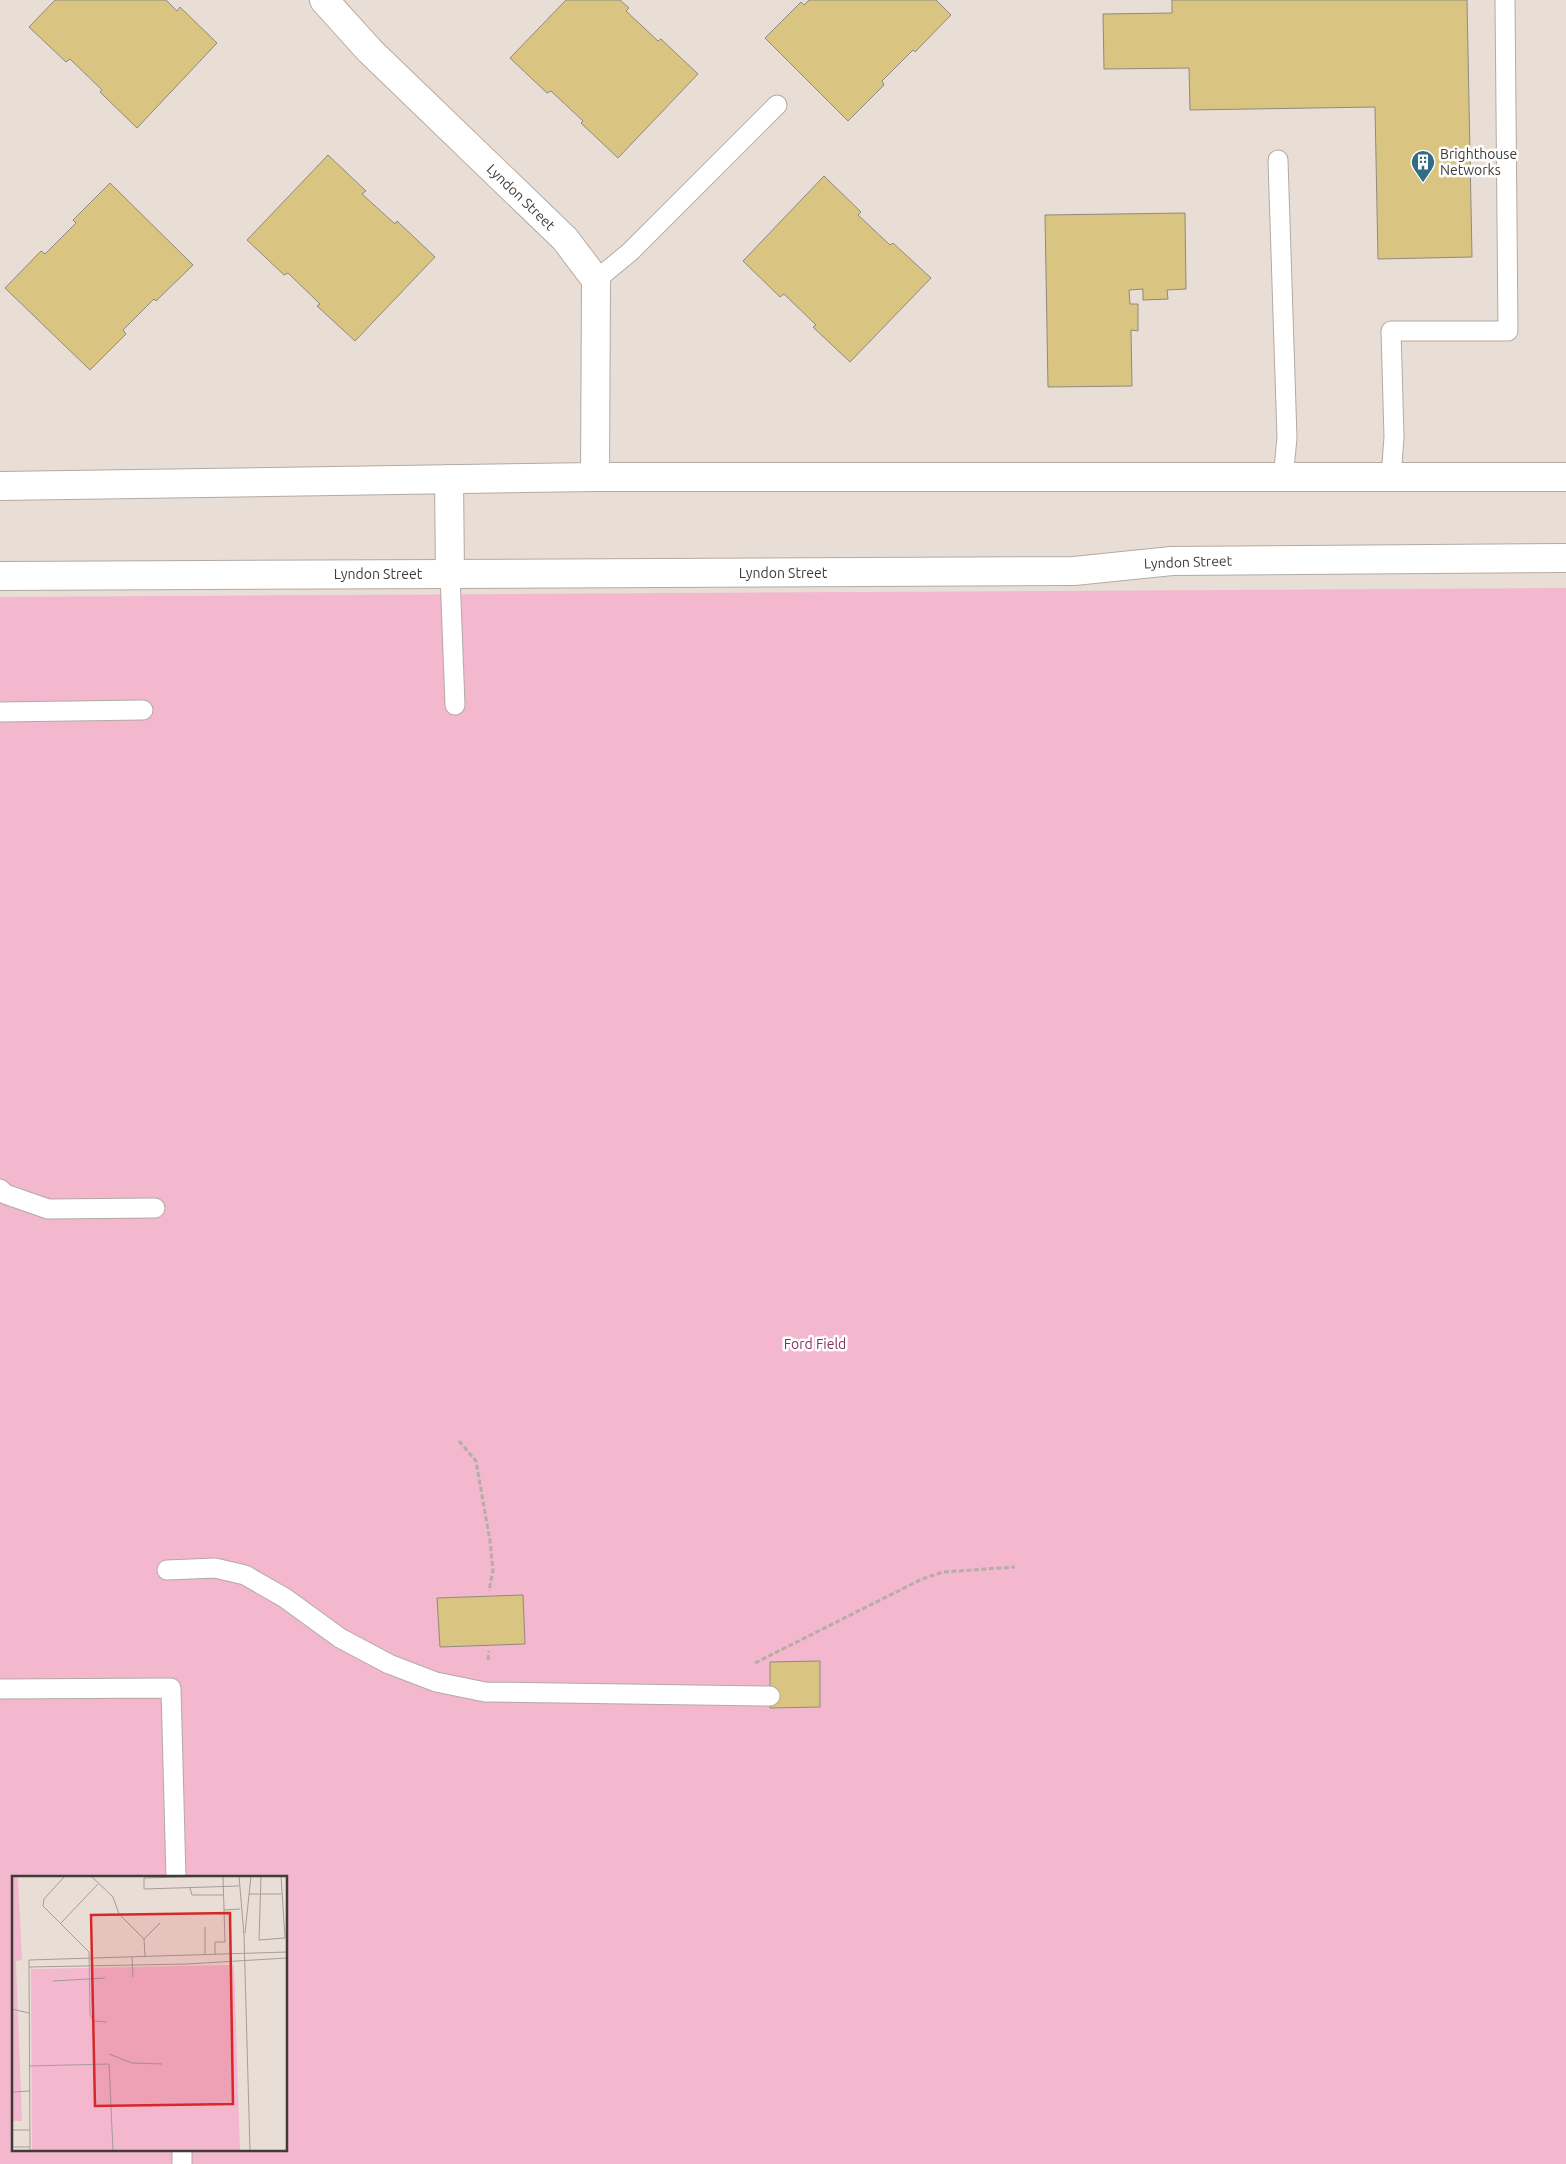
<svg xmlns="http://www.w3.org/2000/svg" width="1566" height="2164" font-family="Ubuntu,sans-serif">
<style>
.green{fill:#f3b7ce;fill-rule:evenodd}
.building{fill:#d9c581;stroke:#8d8a80}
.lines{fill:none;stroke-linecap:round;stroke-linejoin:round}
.lane-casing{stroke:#b4aaa2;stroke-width:21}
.street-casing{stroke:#b4aaa2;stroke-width:30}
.secondary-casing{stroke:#b4aaa2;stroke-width:30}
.path{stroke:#b6ada7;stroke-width:3;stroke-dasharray:5 2.5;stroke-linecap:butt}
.lane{stroke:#fff;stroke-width:19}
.street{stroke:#fff;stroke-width:28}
.secondary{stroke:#fff;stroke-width:28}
.labels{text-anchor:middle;stroke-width:5;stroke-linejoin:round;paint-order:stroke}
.poi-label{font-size:14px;fill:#3f3b38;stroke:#fff;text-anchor:start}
.street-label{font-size:14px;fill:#3f3b38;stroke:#fff}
.park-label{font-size:14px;fill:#833158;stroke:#fff}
.inset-road{fill:none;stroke:#a59d97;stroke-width:1}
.view{fill:#d62828;fill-opacity:0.15;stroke:#d62828;stroke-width:2.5}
.inset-edge{fill:none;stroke:#3f3b38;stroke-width:2.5}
</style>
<rect width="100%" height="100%" fill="#e9ded6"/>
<!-- green -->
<path class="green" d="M1566,588v1576h-1566v-1567zM14,1878h272v272h-272z"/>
<!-- building -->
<g class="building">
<path d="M55,0h111l11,11 3,-4 37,36 -80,85 -37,-36 2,-2 -32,-31 -4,3 -37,-35z"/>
<path d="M566,0h54l9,8 -3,3 32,30 3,-2 37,35 -80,84 -37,-35 2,-2 -32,-30 -4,2 -37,-35z"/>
<path d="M809,0h127l15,15 -36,37 -2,-2 -31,31 2,4 -36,36 -83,-83 36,-36 3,3z"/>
<path d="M1172,0h295l5,257 -94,2 -3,-152 -185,3 -1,-42 -85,1 -1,-55 69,-1z"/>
<path d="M328,155l38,36 -4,3 33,30 2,-3 38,36 -80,84 -38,-35 3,-2 -32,-31 -4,2 -37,-35z"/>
<path d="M824,176l37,36 -3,3 32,30 3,-2 38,35 -81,84 -37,-35 3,-2 -32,-31 -4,3 -37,-36z"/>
<path d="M110,183l83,82 -37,36 -2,-2 -31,31 3,4 -36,36 -85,-82 36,-37 4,3 31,-31 -3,-3z"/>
<path d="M1185,213l1,76 -19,1 1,9 -25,1v-11l-14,1 1,14h8v27l-7,-1 1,56 -84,1 -3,-172z"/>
<path d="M523,1595l2,49 -85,3 -3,-49z"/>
<path d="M820,1661v46l-50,1v-46z"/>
</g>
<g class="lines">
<!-- lane casing -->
<g class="lane-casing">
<g id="lane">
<path d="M1278,160l9,278 -4,40"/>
<path d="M596,280l34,-28 147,-147"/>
<path d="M1391,478l3,-41 -3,-106h117l-3,-331"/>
<path d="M450,574l5,131"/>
<path d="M0,712l143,-2"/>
<path d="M0,1189l5,5 43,15 107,-1"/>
<path d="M167,1570l48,-2 30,7 40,23 55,40 49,26 47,18 49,10 285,4"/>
<path d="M0,1689l171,-1 5,190"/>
<path d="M182,2150v14"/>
</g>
</g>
<!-- street casing -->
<g class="street-casing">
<path id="street" d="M324,0l46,51 195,188 31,41 -1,197"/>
</g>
<!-- secondary casing -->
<g class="secondary-casing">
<g id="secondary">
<path d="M449,479l1,95"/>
<path d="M0,486l595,-9h971"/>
<path d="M0,576l1074,-5 98,-10 394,-3"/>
</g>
</g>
<!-- path -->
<g class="path">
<path d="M459,1441l17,20 14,80 3,29 -4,21"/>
<path d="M488,1660l1,-9"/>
<path d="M755,1663l167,-84 21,-7 72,-5"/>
</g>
<!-- lane -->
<use href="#lane" class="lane"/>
<!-- street -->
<use href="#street" class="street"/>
<!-- secondary -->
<use href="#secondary" class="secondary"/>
</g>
<!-- icons -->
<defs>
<g id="building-pin" transform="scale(1.25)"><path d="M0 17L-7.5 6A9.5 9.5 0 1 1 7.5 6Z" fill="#316d84" stroke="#fff"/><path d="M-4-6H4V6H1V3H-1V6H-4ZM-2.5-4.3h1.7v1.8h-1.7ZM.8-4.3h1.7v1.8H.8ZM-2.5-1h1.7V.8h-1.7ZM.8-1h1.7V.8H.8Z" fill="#fff"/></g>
</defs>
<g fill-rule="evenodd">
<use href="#building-pin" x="1423" y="162"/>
</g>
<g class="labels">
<!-- poi labels -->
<g class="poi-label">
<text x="1440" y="159">Brighthouse<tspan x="1440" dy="16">Networks</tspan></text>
</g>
<!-- street labels -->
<g class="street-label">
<text transform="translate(521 197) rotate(44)" y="5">Lyndon Street</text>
<text transform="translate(1188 562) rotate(-2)" y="5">Lyndon Street</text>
<text x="783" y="578">Lyndon Street</text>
<text x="378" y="579">Lyndon Street</text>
</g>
<!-- park labels -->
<g class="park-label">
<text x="815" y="1349">Ford Field</text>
</g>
</g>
<!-- overview -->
<g transform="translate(12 1876)">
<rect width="275" height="275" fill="#e9ded6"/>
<path d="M0,0h6l4,84 -6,1 6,160h-10zM222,89l6,186h-208l-1,-182z" fill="#f3b7ce"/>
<path class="inset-road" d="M53,0l-21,23 -1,7 46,46 1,63 4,6 13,1M79,0l22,21 6,17 25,25 1,17M201,0l-69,2v11l95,-3M227,0l5,59 6,216M249,0l-2,64 26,-2 -4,-62M178,12l2,7h32M237,18h32M212,34l16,-1M49,47l37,-39M193,51v28M233,57l6,-57M132,63l16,-16M203,79v-13h10l-2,-66M120,81l1,20M17,91l158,-3 100,-6M41,105l52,-3M0,133l17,4M97,178l23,9 30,1M17,190l80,-2 4,87M0,216l18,-1M0,254h18M0,271h18M18,275l-1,-191 258,-8"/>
<path class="view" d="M218,37l3,191 -138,2 -4,-191z"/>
<rect width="275" height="275" class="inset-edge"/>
</g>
</svg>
